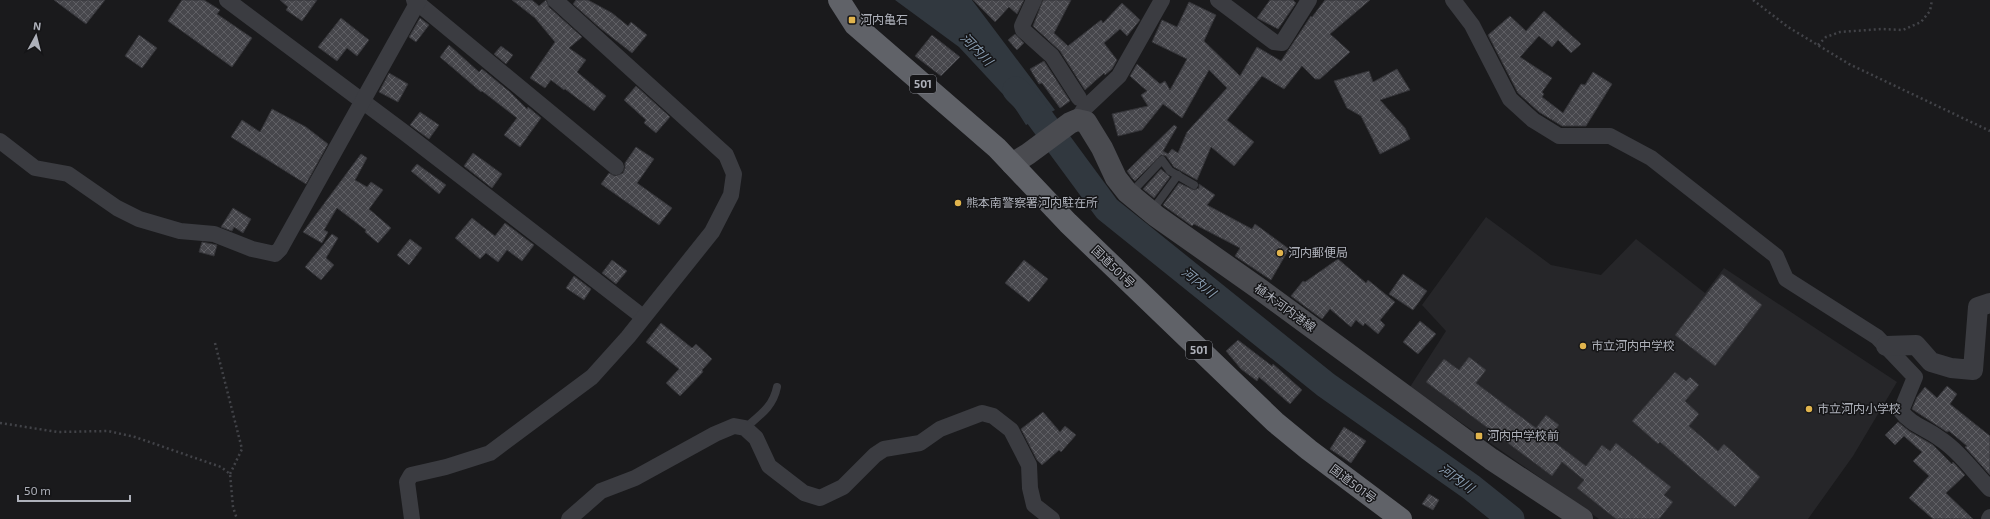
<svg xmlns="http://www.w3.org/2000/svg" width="1990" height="519" font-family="'Exo 2','Noto Sans JP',sans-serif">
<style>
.built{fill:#262629}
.water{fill:#31383f}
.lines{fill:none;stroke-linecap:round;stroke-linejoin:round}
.river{stroke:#31383f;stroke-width:27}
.building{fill:url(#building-cross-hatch);stroke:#343438}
.path{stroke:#424348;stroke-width:2.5;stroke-dasharray:2 3;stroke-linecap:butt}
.service{stroke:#3b3c41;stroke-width:8}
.minor{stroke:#3b3c41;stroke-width:16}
.tertiary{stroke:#3b3c41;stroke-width:20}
.secondary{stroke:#4a4b50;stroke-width:22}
.trunk{stroke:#606268;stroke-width:22}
.poi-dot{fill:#e1b44d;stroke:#151517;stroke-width:1.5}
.labels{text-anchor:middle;stroke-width:3;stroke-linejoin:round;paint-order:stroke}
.shield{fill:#151517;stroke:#808289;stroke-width:1}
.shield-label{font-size:11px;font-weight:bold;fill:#aeb1ba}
.poi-label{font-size:12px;fill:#aeb1ba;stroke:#151517;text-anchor:start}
.street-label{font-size:12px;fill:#aeb1ba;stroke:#151517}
.water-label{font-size:13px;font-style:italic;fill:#899db1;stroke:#151517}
</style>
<defs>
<pattern id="building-cross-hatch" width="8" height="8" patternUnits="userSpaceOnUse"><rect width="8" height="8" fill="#47474c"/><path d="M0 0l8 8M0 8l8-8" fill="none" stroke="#5f5f64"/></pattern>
</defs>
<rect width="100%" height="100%" fill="#1a1a1c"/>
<!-- built -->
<path class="built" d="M1486,217l65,48 50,10 35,-36 69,54 19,-25 173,114 -44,74 -45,63h-209l-189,-132 36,-56 -24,-26z"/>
<!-- water -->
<path class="water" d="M895,0h77l83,110 -29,15 -13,-20 -54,-58z"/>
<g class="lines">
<!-- river -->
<path class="river" d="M1016,90l13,13 78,106 219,176 145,102 40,32"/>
</g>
<!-- building -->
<g class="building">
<path d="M54,0h51l-19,24z"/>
<path d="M182,0h22l16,10 -3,4 35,24 -20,29 -64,-46z"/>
<path d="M280,0h37l-15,21 -16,-11 2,-3z"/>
<path d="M512,0h20l7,6 7,-6 3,7 33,30 -13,11 17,12 -9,12 29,24 -12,15 -29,-22 -1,1 -13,-10 -6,8 -15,-10 25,-36 -20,-24z"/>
<path d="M576,0h12l24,13 16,13 3,-4 16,13 -15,18 -32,-25 -27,-24z"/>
<path d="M973,0h51l-7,14 -8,-7 -14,15z"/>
<path d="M1043,0h28l-17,33 14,13 33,-26 2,3 19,-20 18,17 -13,16 -7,-7 -16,14 13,17 -5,9 -7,6 -1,-2 -19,17 -25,-39 -27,-25z"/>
<path d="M1270,0h23l3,3 -18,26 -21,-11z"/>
<path d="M1325,0h45l-40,34 20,18 -30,27h-5l-13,-13 -18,23 -22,-13 -35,44 27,22 -20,24 -23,-19 -14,33 -23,-13 -8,-11 -5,-1 -26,26 -3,-3 -5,-7 47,-46 3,2 -14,24 5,3 4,-5 6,4 9,-21 40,-44 -18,-18 -27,48 -19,-14 -21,26 -24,6 -6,-22 36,-8 -7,-11 6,-4 -17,-15 7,-12 23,20 5,-3 5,9 17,-31 -35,-17 10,-22 15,7 12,-25 27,13 -12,26 36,35 17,-29 24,14 30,-45 1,1z"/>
<path d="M1544,11l37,33 -10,9 -13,-13 -6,7 -13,-11 -19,21 32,21 -10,14 2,2 -2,3 21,16 18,-29 4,1 8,-13 19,12 -26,42h-24l-23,-14 -21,-19 -30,-58 22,-19 16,15z"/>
<path d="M341,18l28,22 -12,16 -10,-8 -10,13 -19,-14z"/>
<path d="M420,18l9,7 -13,17 -7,-5z"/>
<path d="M1015,34l9,9 -7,7 -9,-10z"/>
<path d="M139,35l18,13 -15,20 -17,-12z"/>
<path d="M932,35l28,22 -19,19 -26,-20z"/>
<path d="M449,45l30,27 3,-3 28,23 17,17 1,-2 13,11 -21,29 -16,-12 13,-17 -35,-27 -1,1 -41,-35z"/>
<path d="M501,46l12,9 -7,9 -12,-10z"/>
<path d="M1044,61l26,40 -10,7 -18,-25 -3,1 -9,-15z"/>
<path d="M1397,69l13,21 -30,10 25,28 5,11 -30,15 -19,-38 -14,-8 -13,-27 35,-10 4,11z"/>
<path d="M389,73l19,11 -10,18 -19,-10z"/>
<path d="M636,86l34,31 -14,16 -12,-10 2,-3 -22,-20z"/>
<path d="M272,109l34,18 22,17 -22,40 -75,-47 11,-17 18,12z"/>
<path d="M420,112l19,13 -10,14 -19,-14z"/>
<path d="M636,147l18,12 -17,24 35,25 -13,17 -58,-41 8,-11 6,3 8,-3 2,-5v-5z"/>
<path d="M473,153l29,21 -10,14 -28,-22z"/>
<path d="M361,154l6,4 -12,22 12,7 4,-5 12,8 -14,19 22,19 -13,15 -13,-11 1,-2 -29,-22 -13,22 4,2 -6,11 -19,-11z"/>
<path d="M417,164l29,21 -7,9 -28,-23z"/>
<path d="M1161,169l9,8 -16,21 -11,-9z"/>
<path d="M1179,183l15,7 5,-2v-4l16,11 -8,10 45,24 3,-5 34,25 -18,31 -36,-24 5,-8 -46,-24 -2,2 -29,-21z"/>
<path d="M233,208l18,11 -8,14 -9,-6 -2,4 -11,-4z"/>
<path d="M472,218l23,18 10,-13 29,22 -12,16 -15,-11 -9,12 -12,-9 -6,6 -25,-21z"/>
<path d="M332,234l6,4 -12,20 8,7 -13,15 -16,-13z"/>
<path d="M410,239l12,9 -13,17 -12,-10z"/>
<path d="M202,242l15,3 -3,11 -15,-4z"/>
<path d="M1338,259l28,24 2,-3 27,22 -15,18 5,5 -7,9 -13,-11 -2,3 -7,-6 -5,7 -21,-18 -8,10 -31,-23 12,-15 2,1z"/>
<path d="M612,260l15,11 -11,13 -14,-11z"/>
<path d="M1024,260l24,19 -19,23 -24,-19z"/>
<path d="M1403,274l24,17 -14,19 -24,-16z"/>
<path d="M1722,274l40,31 -47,61 -40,-31z"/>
<path d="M574,276l17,13 -7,11 -18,-12z"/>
<path d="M1420,321l16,13 -18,20 -15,-12z"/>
<path d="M661,323l31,25 4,-4 16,15 -10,11 1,2 -23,24 -14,-13 13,-14 -33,-27z"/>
<path d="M1238,340l34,26 1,-2 29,26 -12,14 -31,-27 -2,4 -16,-12 -15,-18z"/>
<path d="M1469,357l17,13 -10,13 60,45 10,-13 13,10 -10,13 37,28 16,-21 8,6 6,-8 55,44 -7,8 9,7 -14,17h-43l-39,-31 7,-8 -22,-18 -10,14 -126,-94 18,-23 15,11z"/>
<path d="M1675,372l11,9 4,-4 9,8 -14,16 14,13 -10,12 29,25 6,-7 36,33 -25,30 -75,-65 -2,2 -26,-23z"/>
<path d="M1947,386l10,8 -7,10 40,32v39l-25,-28 2,-1 -18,-15 -2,1 -35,-23 5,-12 8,-10 12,11z"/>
<path d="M1043,412l17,20 5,-6 11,9 -15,17 -2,-2 -17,15 -5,-5 -16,-31z"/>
<path d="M1898,422l11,9 24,14 19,19 1,-2 12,13 -19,18 27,26h-40l-24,-21 20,-22 -16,-15 9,-9 -18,-16 -9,9 -10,-10z"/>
<path d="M1344,427l22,14 -15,22 -21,-14z"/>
<path d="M1429,494l10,6 -6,10 -11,-6z"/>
</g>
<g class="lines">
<!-- path -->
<g class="path">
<path d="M1753,0l35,27 61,37 141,67"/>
<path d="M1818,45l8,-8 14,-5 42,-3 21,1 18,-8 9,-11 2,-11"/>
<path d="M215,343l27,106 -12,25"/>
<path d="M0,423l58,9 50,-1 27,6 86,30 9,7 3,33 4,12"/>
</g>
<!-- service -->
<g class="service">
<path d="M1130,194l32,-34 8,11 24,14"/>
<path d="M1151,212l27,-37"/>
<path d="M745,428c15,-13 28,-21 32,-41"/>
</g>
<!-- minor -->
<g class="minor">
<path d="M227,0l178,133 238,184"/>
<path d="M414,0l202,167"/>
<path d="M1034,0l-12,26 1,4 29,26 27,42"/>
<path d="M1218,0l56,42 8,1 27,-43"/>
<path d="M1453,0l19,25 38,74 23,21 26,16h51l41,22 125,98 10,23 91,58 38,40 -14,34c10,14 25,17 38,27 20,13 35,34 51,51"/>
<path d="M1077,120l7,-11 35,-33 43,-76"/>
<path d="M0,141l35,27 33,6 49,34 22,11 41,12 34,3 38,15 23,5 5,-5 139,-249"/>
<path d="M412,519l-5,-37 4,-7 35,-8 44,-14 102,-76 36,-40 84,-105 19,-37 3,-21 -8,-19 -171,-155"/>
<path d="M569,519l32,-28 34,-13 80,-44 19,-8 11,2 11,10 13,28 35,27 16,5 23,-11 32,-32 9,-6 36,-6 20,-14 42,-16 11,3 18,14 18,35 1,23 4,17 18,14"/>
<path d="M1989,519l1,-2"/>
</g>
<!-- tertiary -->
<path class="tertiary" d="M1886,346l30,-1 15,17 20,6 22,2 5,-63 12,-4"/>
<!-- secondary -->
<path class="secondary" d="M1012,164l16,-10 42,-31 7,-3 9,2 16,26 14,30 11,14 29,24 105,74 230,169 91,60"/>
<!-- trunk -->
<path class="trunk" d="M839,0l16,25 142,123 71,75 207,199 34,28 92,69"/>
</g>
<!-- markers -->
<g class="poi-dot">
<rect x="848" y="16" width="8" height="8" rx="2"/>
<circle cx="958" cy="203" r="4"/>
<circle cx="1280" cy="253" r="4"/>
<circle cx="1583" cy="346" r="4"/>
<circle cx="1809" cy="409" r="4"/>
<rect x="1475" y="432" width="8" height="8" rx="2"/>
</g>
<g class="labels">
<!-- shield labels -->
<g class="shield">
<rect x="910" y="75" width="26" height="18" rx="3"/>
<rect x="1186" y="341" width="26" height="18" rx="3"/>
</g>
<g class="shield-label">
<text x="923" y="88">501</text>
<text x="1199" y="354">501</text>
</g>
<!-- poi labels -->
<g class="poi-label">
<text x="860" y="24">河内亀石</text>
<text x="966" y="207">熊本南警察署河内駐在所</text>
<text x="1288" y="257">河内郵便局</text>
<text x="1591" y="350">市立河内中学校</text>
<text x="1817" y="413">市立河内小学校</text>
<text x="1487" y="440">河内中学校前</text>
</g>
<!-- street labels -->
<g class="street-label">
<text transform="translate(1113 267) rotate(44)" y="4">国道501号</text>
<text transform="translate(1285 308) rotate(36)" y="4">植木河内港線</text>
<text transform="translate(1353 484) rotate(37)" y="4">国道501号</text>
</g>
<!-- water labels -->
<g class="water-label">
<text transform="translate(977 49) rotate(46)" y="5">河内川</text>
<text transform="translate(1199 282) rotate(39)" y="5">河内川</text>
<text transform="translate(1457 478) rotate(36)" y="5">河内川</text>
</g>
</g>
<!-- north arrow -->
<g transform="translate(36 36) rotate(7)" stroke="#151517" stroke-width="3" paint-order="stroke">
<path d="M0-3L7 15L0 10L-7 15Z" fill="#aeb1ba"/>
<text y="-6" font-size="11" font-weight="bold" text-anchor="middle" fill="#aeb1ba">N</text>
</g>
<!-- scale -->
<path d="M18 495v6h112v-6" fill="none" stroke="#aeb1ba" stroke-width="2"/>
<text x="24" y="495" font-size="12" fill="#aeb1ba" stroke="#151517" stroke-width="3" paint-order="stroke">50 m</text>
</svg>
